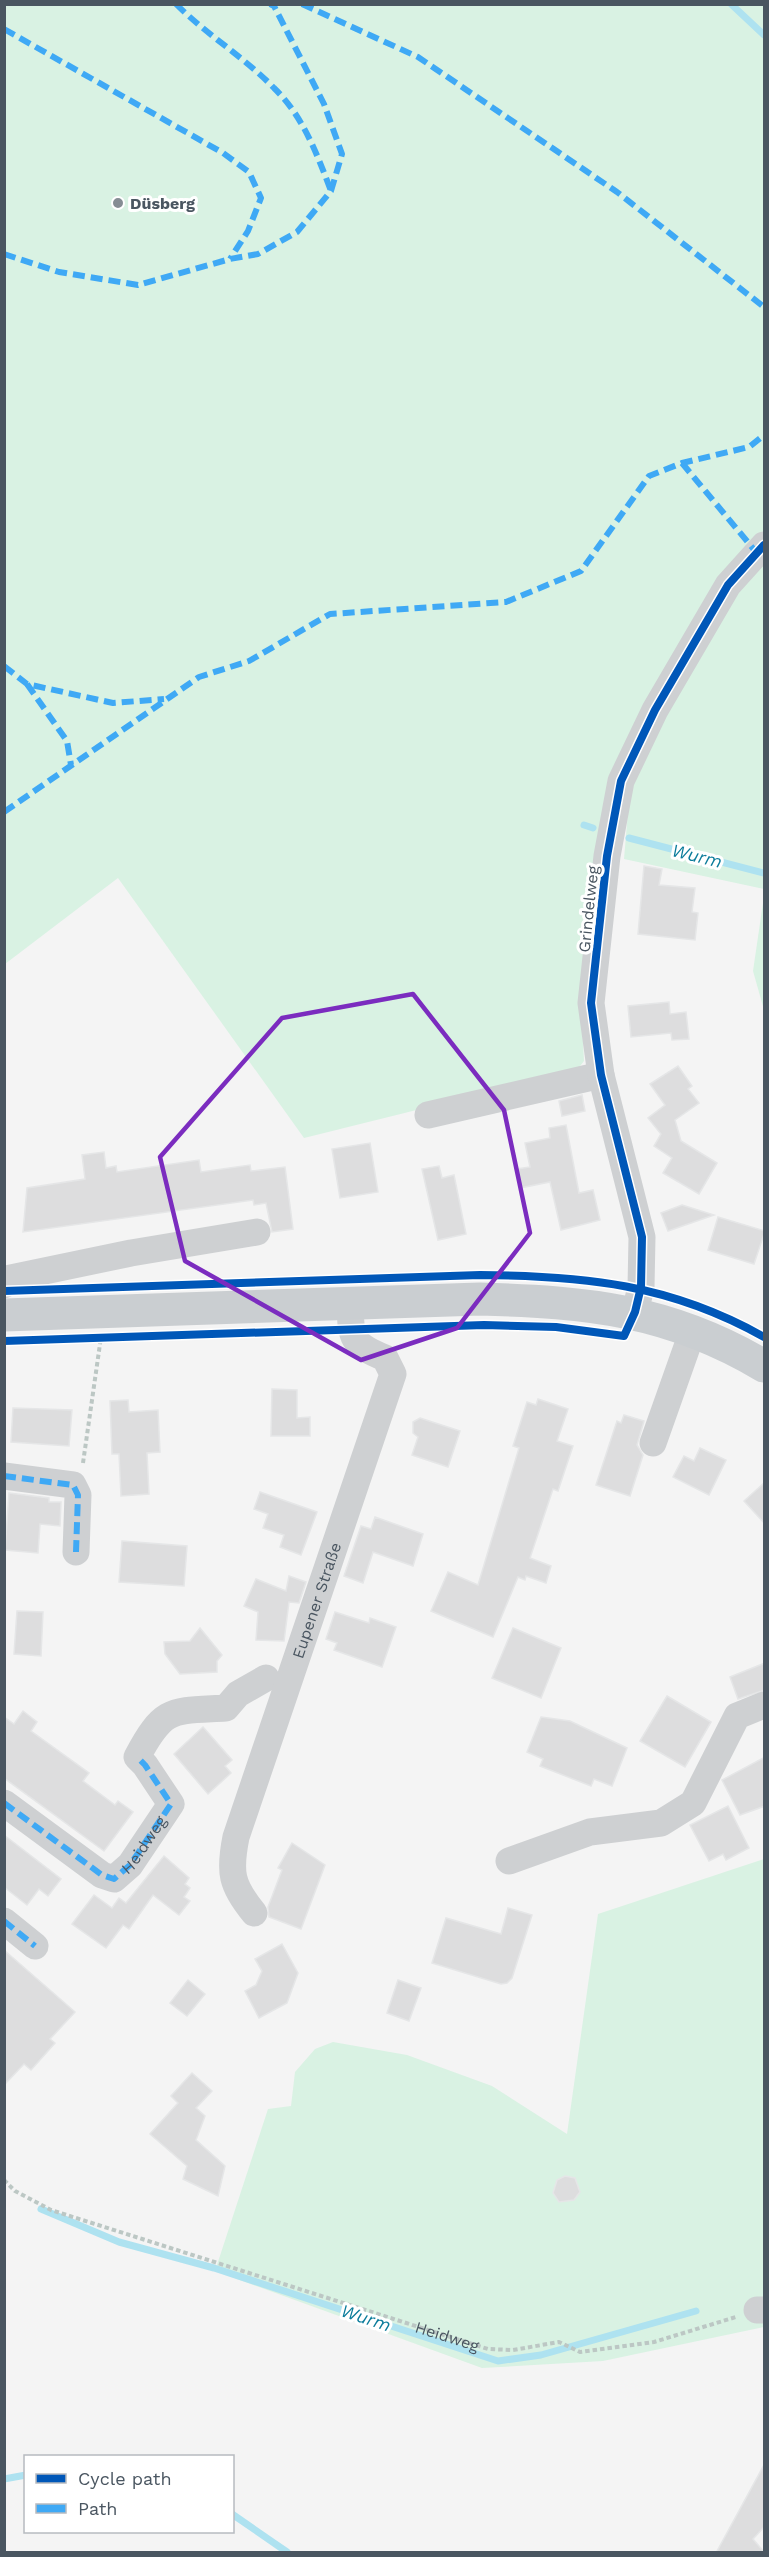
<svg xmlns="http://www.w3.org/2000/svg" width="769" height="2557" font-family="'Work Sans',sans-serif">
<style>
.green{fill:#d9f2e3}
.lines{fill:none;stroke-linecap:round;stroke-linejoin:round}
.stream{stroke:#aee2f0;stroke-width:7}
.building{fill:#ddddde;stroke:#e5e6e7;stroke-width:1.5}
.path{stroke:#bcc7c4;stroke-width:4;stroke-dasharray:4.5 3;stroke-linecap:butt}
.minor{stroke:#ced0d2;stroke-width:27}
.major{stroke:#caced1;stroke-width:33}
.quiet{stroke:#3fa9f5;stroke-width:6;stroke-dasharray:12 6;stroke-linecap:butt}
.cycleway-casing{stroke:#fff;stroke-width:11}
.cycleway{stroke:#0057b8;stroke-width:8}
.marked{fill:none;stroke:#7b2cbf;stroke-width:4.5;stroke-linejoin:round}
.poi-dot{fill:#868d94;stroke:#fff;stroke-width:2}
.labels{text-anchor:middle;stroke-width:6;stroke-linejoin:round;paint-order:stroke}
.poi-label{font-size:16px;font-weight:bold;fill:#4a5661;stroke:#fff;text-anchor:start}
.street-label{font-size:16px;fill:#4a5661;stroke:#fff}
.water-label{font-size:18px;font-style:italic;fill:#0c7c9b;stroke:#fff}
</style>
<rect width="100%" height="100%" fill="#f4f4f4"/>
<!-- green -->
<g class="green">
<path d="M5,5h759v527l-118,173 -38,73 -26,247 2,36 -7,9 -273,68 -186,-260 -113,86z"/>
<path d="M764,563v326l-140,-30 6,-71 20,-47 94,-160z"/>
<path d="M764,896v114l-11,-39z"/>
<path d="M764,1859v468l-161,34 -121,7 -267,-97 53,-162 23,-3 4,-34 20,-23 18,-7 74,13 85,31 75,48 31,-220z"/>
</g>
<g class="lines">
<!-- stream -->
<g class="stream">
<path d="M731,4l33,31"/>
<path d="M584,825l9,3"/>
<path d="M629,838l135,35"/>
<path d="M41,2209l78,33 95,26 284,93 43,-6 155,-44"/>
<path d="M4,2479l22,-4"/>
<path d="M232,2514l55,38"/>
</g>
</g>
<!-- building -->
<g class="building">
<path d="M644,866l18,3 -3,16 36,3 -3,24 6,1 -3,27 -57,-6z"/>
<path d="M669,1002l1,12 16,-2 3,27 -17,1 -1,-7 -40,4 -3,-31z"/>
<path d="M678,1066l14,20 -4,3 11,14 -24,17 6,21 36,22 -18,31 -36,-21 9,-15 -18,-12 7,-12 -13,-16 17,-13 -15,-21z"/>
<path d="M582,1095l3,16 -23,5 -3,-15z"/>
<path d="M566,1125l13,68 14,-3 7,30 -39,10 -11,-48 -30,6 -3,-19 13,-2 -5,-24 25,-5 -1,-10z"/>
<path d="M370,1143l8,49 -38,6 -8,-49z"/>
<path d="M104,1152l2,16 10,-2 1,6 82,-12 2,12 49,-7 1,6 34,-4 8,62 -21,3 -6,-29 -12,2 -1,-5 -230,32 4,-44 58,-9 -3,-24z"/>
<path d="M439,1166l3,12 12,-3 12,59 -28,6 -16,-71z"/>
<path d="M682,1205l32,10 -46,16 -7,-18z"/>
<path d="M718,1217l47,14 -11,33 -46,-14z"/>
<path d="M272,1389l25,1v28l13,-1v19h-39z"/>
<path d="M538,1399l30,10 -11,32 16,5 -15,45 -5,-2 -23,69 21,8 -5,17 -20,-7 -1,4 -7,-3 -25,60 -62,-26 17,-39 30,13 41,-137 -6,-2 14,-44 9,3z"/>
<path d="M128,1400l1,12 29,-2 2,42 -13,1 2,41 -28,2 -2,-42h-7l-2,-53z"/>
<path d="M13,1408l59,2 -3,36 -58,-4z"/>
<path d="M624,1415l20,6 -7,24 6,10 -13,41 -34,-11 21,-64 4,2z"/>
<path d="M420,1418l40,13 -12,36 -36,-12 6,-18 -5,-4v-11z"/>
<path d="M700,1448l26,12 -17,35 -36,-18 11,-21 10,5z"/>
<path d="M765,1482v42l-21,-23z"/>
<path d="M260,1492l57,20 -16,43 -21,-8 4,-12 -21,-7 5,-14 -14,-5z"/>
<path d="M9,1493l40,5v4h12l-1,24 -20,-2 -2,29 -33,-3z"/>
<path d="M375,1517l48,17 -10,32 -40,-14 -10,31 -19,-7 17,-50 10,3z"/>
<path d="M122,1541l65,5 -3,40 -65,-4z"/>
<path d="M289,1576l17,6 -7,21 -10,-1 -5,39 -28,-1 2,-28 -14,-6 12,-27 30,12z"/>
<path d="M17,1611l26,1 -2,44 -27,-2z"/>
<path d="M335,1612l34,11 1,-5 26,9 -14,40 -48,-17 3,-7 -11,-4z"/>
<path d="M200,1628l22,27 -5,6v11l-37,2 -15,-20 -1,-12 26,-1z"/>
<path d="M513,1628l48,20 -20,50 -49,-20z"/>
<path d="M765,1663v27l-27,9 -8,-22z"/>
<path d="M667,1696l44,26 -26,45 -45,-26z"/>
<path d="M23,1711l14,11 -6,9 58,42 -6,8 32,24 3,-4 15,11 -29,39 -100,-73v-61l10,7z"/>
<path d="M541,1717l29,4 57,27 -15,38 -18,-7 -3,7 -51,-20 3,-7 -16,-7z"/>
<path d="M203,1727l29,33 -7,6 6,7 -23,21 -34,-40z"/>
<path d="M765,1757v49l-25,9 -18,-35z"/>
<path d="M728,1806l21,42 -23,12 -3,-6 -14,7 -19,-36z"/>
<path d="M4,1835l57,44 -13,17 -9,-7 -12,16 -23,-18z"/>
<path d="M292,1843l33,22 -24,64 -32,-12 -1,-10 14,-37 -4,-2z"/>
<path d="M164,1856l25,22 -4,6 5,4 -6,9 6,4 -11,14 -26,-20 -24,34 -6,-4 -17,23 -34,-24 22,-29 18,13 7,-10 7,5z"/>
<path d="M508,1908l24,7 -20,63 -5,5 -6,1 -69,-21 14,-45 55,16z"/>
<path d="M282,1944l16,29 -11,30 -28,15 -14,-27 11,-6 6,-14 -7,-12z"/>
<path d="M4,1950l71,62 -25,27 5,4 -24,27 -7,-6 -20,21z"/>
<path d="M188,1980l17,14 -18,22 -17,-13z"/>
<path d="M398,1980l23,8 -12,33 -22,-8z"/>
<path d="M192,2073l20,18 -16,17 9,8 -9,24 29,26 -7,30 -35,-17 4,-13 -37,-32 28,-31 -7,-7z"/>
<path d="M565,2176l10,2 5,14 -6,8 -15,2 -6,-9 4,-13z"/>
<path d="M765,2463v63l-12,13 12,14h-49z"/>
</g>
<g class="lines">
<!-- path -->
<g class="path">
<path d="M83,1463l18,-126"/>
<path id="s1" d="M4,2180l11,11 36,19 437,139 25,1 46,-8 21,10 74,-10 82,-25"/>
</g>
<!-- minor -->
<g class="minor">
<path d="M428,1115l173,-40"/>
<path d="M4,1285l2,-6 125,-26 126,-21"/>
<path d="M635,1312l6,-25 1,-50 -41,-162 -10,-72 16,-147 14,-75 34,-71 73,-125 36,-40"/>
<path d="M653,1443l40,-113"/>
<path d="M4,1476l69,9 5,10 -2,57"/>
<path id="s2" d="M4,1803l98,72 12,4 16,-14 41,-61 -26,-39 -8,-8c27,-51 35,-46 89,-49l12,-14 28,-16"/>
<path d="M509,1861l81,-29 71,-9 32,-20 44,-87 27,-11"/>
<path id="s3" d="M254,1913c-23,-28 -25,-41 -18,-76l157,-463 -8,-16c-34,-14 -34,-19 -35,-55"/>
<path d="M4,1921l31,25"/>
<path d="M757,2310h7"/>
</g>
<!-- major -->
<path class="major" d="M4,1315l476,-16c108,3 190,11 284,67"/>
<!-- quiet -->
<g class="quiet">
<path d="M176,4c31,31 68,53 98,84 29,28 43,66 57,103"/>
<path d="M302,4l116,53 199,135 147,115"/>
<path d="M4,29l219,124 26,19 12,26 -13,33 -18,28"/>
<path d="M4,254l55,18 79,13 92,-26 28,-5 39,-22 34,-41 11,-37 -18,-50 -50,-98 -4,-2"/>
<path d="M682,463l74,89"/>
<path d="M4,666l23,18 86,19 51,-4"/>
<path d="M27,684l40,57 4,24"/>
<path d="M4,812l195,-135 50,-16 81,-47 176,-12 75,-31 68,-95 33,-13 67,-16 15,-12"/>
<path d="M4,1476l69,9 5,10 -2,57"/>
<path d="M4,1803l98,72 12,4 16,-14 41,-61 -26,-39 -8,-8"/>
<path d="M4,1921l31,25"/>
</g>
<!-- cycleway casing -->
<g class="cycleway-casing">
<g id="cycleway">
<path d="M4,1291l476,-16c105,1 190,9 284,62"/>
<path d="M4,1341l480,-16 72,2 68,9 11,-24 6,-25 1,-50 -41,-162 -10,-72 16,-147 14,-75 34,-71 73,-125 36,-40"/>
</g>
</g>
<!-- cycleway -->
<use href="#cycleway" class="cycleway"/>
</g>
<!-- marked area -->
<path class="marked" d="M413,994l91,116 26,123 -73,95 -96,32 -176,-99 -25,-104 122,-139z"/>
<!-- markers -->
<circle class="poi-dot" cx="118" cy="203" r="6"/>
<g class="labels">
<!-- poi labels -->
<g class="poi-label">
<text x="130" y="209">Düsberg</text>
</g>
<!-- street labels -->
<g class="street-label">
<text transform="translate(588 909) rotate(-84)" y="6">Grindelweg</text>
<text dy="6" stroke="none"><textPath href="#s3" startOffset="332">Eupener Straße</textPath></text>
<text dy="6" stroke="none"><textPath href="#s2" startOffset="180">Heidweg</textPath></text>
<text dy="6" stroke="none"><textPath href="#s1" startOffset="472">Heidweg</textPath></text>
</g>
<!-- water labels -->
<g class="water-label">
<text transform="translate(697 856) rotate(14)" y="6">Wurm</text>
<text transform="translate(366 2318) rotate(18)" y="6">Wurm</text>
</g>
</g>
<!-- border -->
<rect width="769" height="2557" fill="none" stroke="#4a5661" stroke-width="12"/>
<!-- legend -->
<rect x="24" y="2455" width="210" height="78" fill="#ffffff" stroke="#b7bbc0" stroke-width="1.5"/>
<rect x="36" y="2474" width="30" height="9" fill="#0057b8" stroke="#b7bbc0" stroke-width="1.5"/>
<text x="78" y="2485" font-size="18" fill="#4a5661">Cycle path</text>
<rect x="36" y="2504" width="30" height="9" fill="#3fa9f5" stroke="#b7bbc0" stroke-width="1.5"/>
<text x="78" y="2515" font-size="18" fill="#4a5661">Path</text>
</svg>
